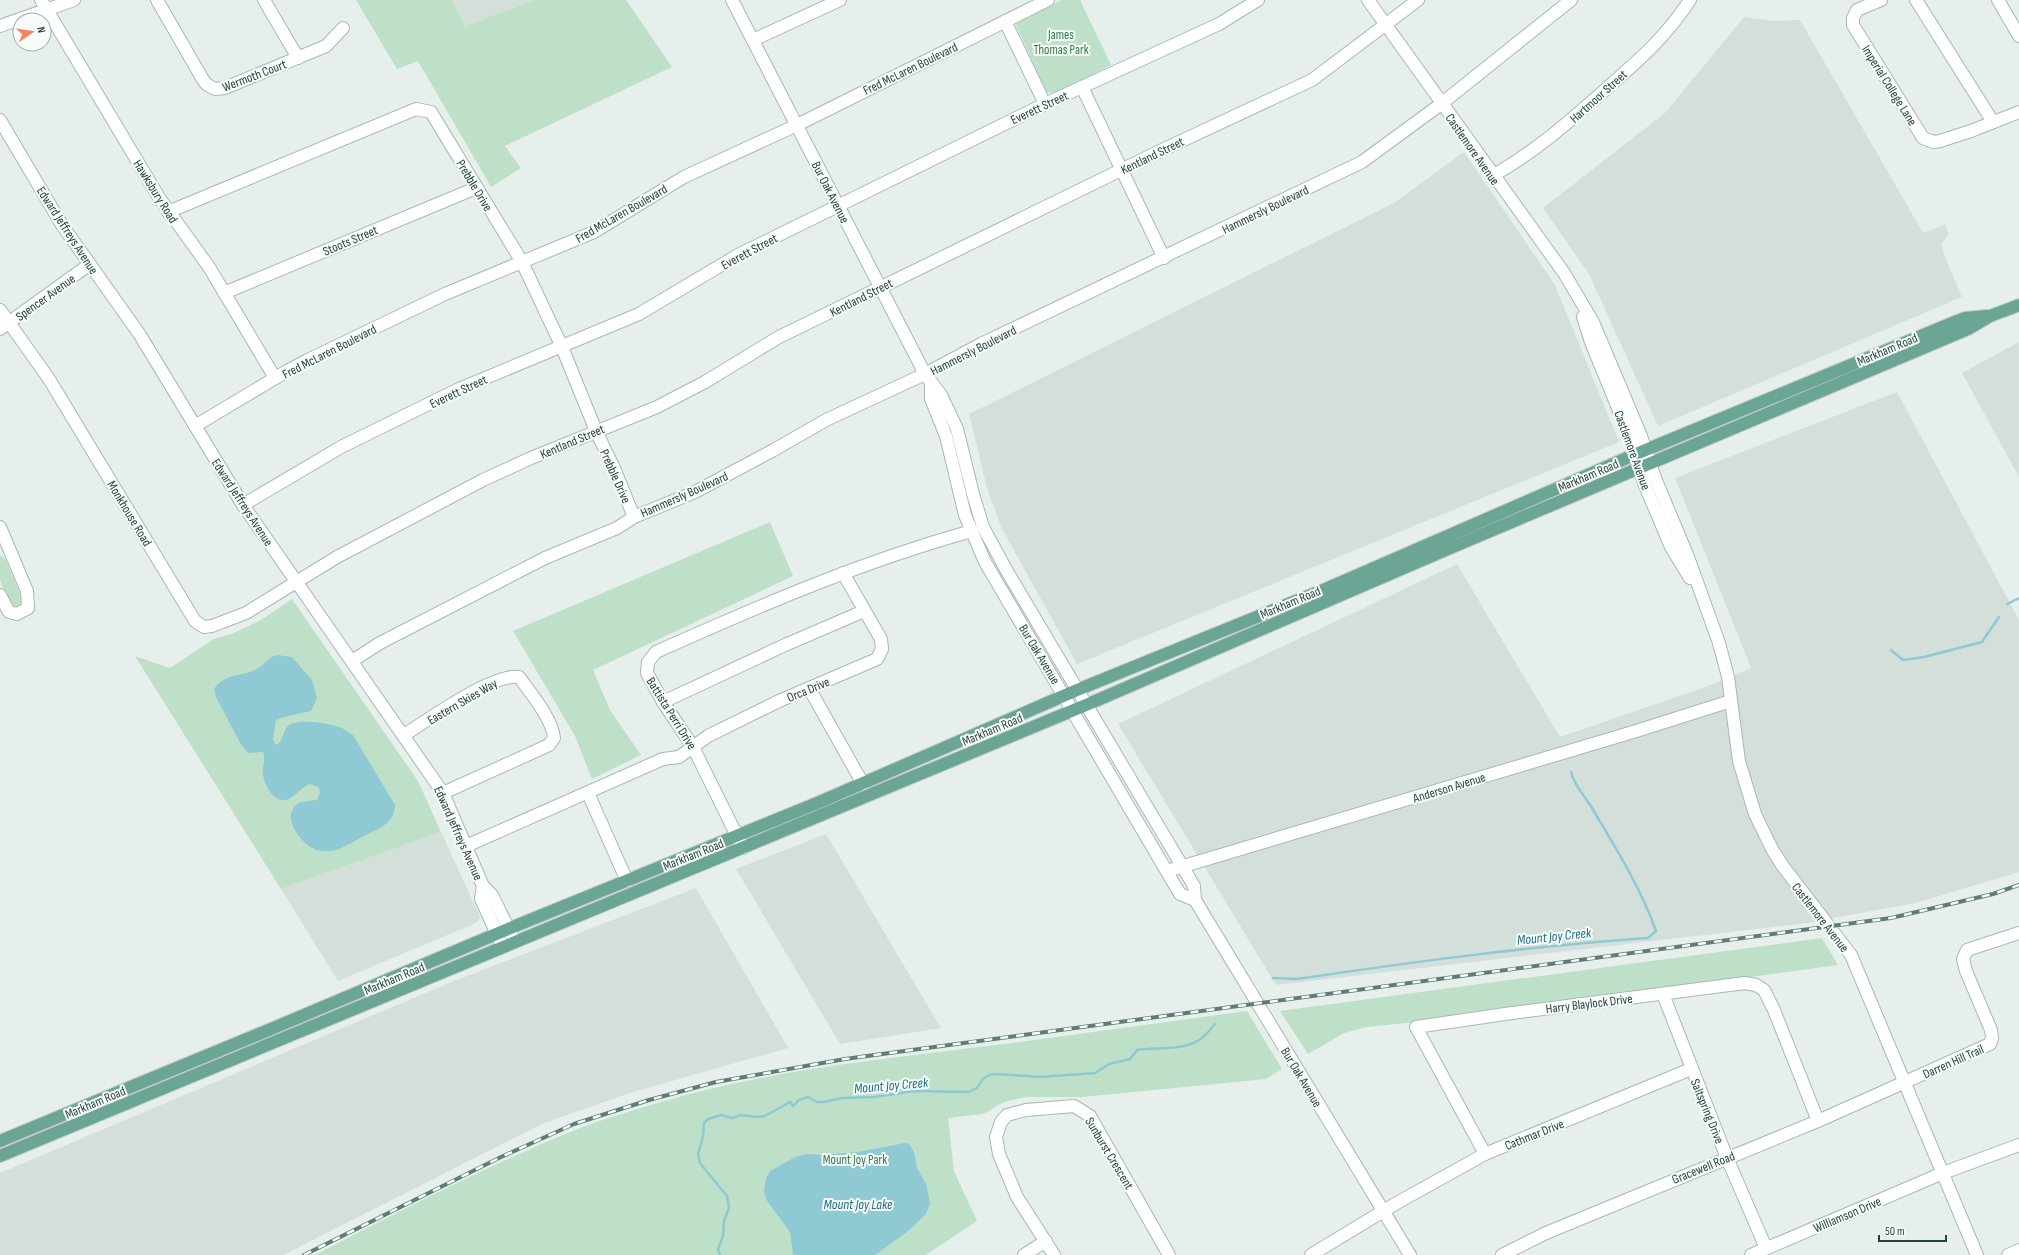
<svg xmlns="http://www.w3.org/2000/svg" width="2019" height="1255" font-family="'Sofia Sans Condensed',sans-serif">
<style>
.built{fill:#d4dfda}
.green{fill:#bfe0c8}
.water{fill:#8ec9d4}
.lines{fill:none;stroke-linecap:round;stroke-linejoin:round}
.stream{stroke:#8ec9d4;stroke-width:2.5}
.minor-casing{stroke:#a8b8b2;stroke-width:14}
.major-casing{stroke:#c2cac8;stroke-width:14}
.minor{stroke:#fff;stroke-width:12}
.major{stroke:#6aa596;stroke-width:12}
.rail-casing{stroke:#5f7d75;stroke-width:4}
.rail{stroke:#f7fbf9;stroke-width:2.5;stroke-dasharray:8;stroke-linecap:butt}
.labels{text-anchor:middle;stroke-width:4;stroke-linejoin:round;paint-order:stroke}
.park-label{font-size:13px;fill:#2d7a4b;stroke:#f7fbf9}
.street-label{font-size:13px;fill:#24423a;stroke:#f7fbf9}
.water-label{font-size:14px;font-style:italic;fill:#1c6f80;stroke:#f7fbf9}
</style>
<rect width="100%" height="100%" fill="#e6efeb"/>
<!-- built -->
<g class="built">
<path d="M452,0h82l-69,26z"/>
<path d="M1744,17l30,4 26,-1 122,211 2,2 21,-9 4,10 -7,9 1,9 19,45 -304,129 -69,-152 -46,-66 122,-95z"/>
<path d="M1464,152l91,133 64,157 -542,222 -76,-137 -14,-39 -18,-74 425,-211z"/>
<path d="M2019,342v135l-57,-104z"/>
<path d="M1897,392l122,228v252l-104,31 -108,20 -531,62 -158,-261 339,-160 103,173 154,-53 37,-16 -76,-190z"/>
<path d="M441,832l39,85 -4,6 -138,58 -57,-92z"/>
<path d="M826,834l115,194 -101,16 -104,-175z"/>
<path d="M696,888l92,160 -158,45 -86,30 -261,132h-283v-82l449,-190z"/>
</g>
<!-- green -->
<g class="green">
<path d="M356,0h96l13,26 69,-26h92l46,67 -167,79 16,22 -30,19 -73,-126 -21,8z"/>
<path d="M1062,0h18l31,65 -53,27 -8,1 -4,-2 -30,-66 2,-4z"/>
<path d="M770,522l23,54 -200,94 17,40 31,45 -49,24 -17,-43 -62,-105z"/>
<path d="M0,555l5,3 16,38 1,6 -5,5 -7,-3 -10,-24z"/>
<path d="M292,599l126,182 23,51 -160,57 -146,-233 35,12 44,-29 20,-6 27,-13z"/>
<path d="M1822,938l16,27 -411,56 -60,6 -23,6 -36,21 -28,-43z"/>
<path d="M1247,1011l35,58 -16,10 -183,18h-58l-21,5 -21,12 -35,4 6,53 23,50 -51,34h-611c85,-44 171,-89 260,-125 25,-10 53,-18 79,-26 103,-31 210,-43 317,-56 92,-11 184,-25 276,-37z"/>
</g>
<!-- water -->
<g class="water">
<path d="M277,655l15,2 20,23 5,18 -6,13 -27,6 -8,3 -3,20 3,5c7,-4 7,-13 11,-18 8,-10 45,-3 55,1 4,2 7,5 11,7l42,70c-1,18 -13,22 -27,29 -11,5 -25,15 -36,17 -5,0 -14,0 -18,-2 -14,-6 -35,-35 -15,-46 4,-2 12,-2 18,-3l3,-8 -2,-5 -9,-3c-8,4 -17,15 -23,16 -13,3 -22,-16 -23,-26 -1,-7 3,-15 0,-22l-15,1 -8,-10 -24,-46 -2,-8c11,-16 27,-12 43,-20 8,-4 11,-12 20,-14z"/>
<path d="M905,1143l4,1 5,8 3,16 9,16 4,19 -4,11 -19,18 -32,23h-82l-3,-23 -23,-31 -3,-10 2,-13 4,-7 25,-14 13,-3 14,1 36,-3z"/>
</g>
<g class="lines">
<!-- stream -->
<g class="stream">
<path d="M2007,604l12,-6"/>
<path d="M1891,650l12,10 21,-3 58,-15 17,-25"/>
<path d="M1273,978l24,1c116,-17 233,-33 351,-41l8,-7c-15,-43 -41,-84 -64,-123 -8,-13 -17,-21 -21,-36"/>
<path d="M720,1255l-2,-6 5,-13 1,-15 5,-13 -2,-12 -27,-33 -2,-9 5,-17 1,-14 4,-4 13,-4 11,3 9,-3 16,2 8,-1 25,-14 3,4 6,-6 9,-3 9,5h7l18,-4 33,-1 39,-6 55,1 8,-4 6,-9 6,-4 7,-1 44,3 55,-4 14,-9 21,-5 7,-9c18,-3 50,1 65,-12 5,-4 9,-9 13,-14"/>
</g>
<!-- minor casing -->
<g class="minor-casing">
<g id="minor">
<path d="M41,0l119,199 49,68 66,111"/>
<path d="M157,0l45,78 4,6 9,5 10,-1 101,-42 17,-18"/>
<path d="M264,0l34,58"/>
<path d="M732,0l193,374 16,21 16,34 16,65 10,33 25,46 186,313 1,14 215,355"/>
<path d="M1368,0l196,273 29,49 48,114 14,42 33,79 31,86 9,34 11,84 16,53 17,35 10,16 69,90 126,300"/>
<path d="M1881,0l-24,10 -4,8v7l70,113 11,4 6,-1 31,-10 48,-19"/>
<path d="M1916,0l77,122"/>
<path d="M1998,0l21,36"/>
<path d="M1005,21l40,83"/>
<path d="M0,26l74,-26"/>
<path d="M753,40l87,-40"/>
<path d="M1082,87l82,171"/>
<path d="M0,120l62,105 78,110 103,170 200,288 40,93 9,9 23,47"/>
<path d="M1492,176c42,-23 79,-56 114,-87 34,-30 59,-51 84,-89"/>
<path d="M168,212l248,-103 15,3 91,150 40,85 34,84 18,37 20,49"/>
<path d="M224,293l252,-105"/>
<path d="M0,310l49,69 146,242 9,6 8,-1 34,-13 91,-56 146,-77 48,-22 126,-51 48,-25 74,-45 381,-186 152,-71 106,-80"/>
<path d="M1583,317l8,25 40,98 13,43 27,64 19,31"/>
<path d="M0,329l90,-65"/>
<path d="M931,384v15l15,37 19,79 20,47 195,332 15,6"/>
<path d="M195,426l92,-55 21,-11 137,-66 149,-62 90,-55 113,-52 251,-125"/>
<path d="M243,505l98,-58 118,-58 180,-75 99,-59 307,-151 174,-80 39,-24"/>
<path d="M0,527l27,64 1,17 -11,6 -8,-2 -9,-17"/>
<path d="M352,661l28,-18 165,-85 72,-30 17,-11 61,-25 77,-41 54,-31 99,-46 56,-30 381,-182 79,-58 130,-104"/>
<path d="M809,688l54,96"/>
<path d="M663,702l122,-57 79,-34"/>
<path d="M404,735c24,-15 89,-62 115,-58 11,15 34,43 35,61l-5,7 -106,48"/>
<path d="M588,793l39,88"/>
<path d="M466,846l197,-87 16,-2 29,-21 71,-35 98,-42 5,-10 -1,-10 -38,-66"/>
<path d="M743,848l-50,-101 -30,-45 -16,-29 1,-11 8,-10c103,-46 207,-91 316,-121"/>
<path d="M1167,871l466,-139 98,-31"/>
<path d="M483,886l-2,13 22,48"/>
<path d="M1663,994l64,164 39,90"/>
<path d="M1485,1154l-69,-127 96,-14 233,-30 11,2 8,5 10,20 44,111"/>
<path d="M1024,1255l22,-14"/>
<path d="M1054,1255l-37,-58 -18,-43 -3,-17 5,-15 6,-7 19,-5 48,-4 16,10 79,139"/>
<path d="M1311,1255l84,-51 90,-50 206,-85"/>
<path d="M1502,1255l44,-22 272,-112 172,-77 2,-6 -1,-8 -25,-59 -3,-12 4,-9 52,-17"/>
<path d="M1751,1255l192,-82 76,-28"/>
<path d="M2008,1255l11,-5"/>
</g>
</g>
<!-- major casing -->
<g class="major-casing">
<g id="major">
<path d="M0,1141l271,-112 237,-100 314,-128 255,-111 251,-102 308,-134 321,-133 8,-3 22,-2"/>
<path d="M0,1156l1086,-451 364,-157 518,-219 22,-13 29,-11"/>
</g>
</g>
<!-- minor -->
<use href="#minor" class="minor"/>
<!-- major -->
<use href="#major" class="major"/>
<!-- rail casing -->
<g class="rail-casing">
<path id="rail" d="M304,1255l197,-98 73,-33 75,-24 67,-18 129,-23 1046,-141 102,-24 26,-9"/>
</g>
<!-- rail -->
<use href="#rail" class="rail"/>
</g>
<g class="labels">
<!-- park labels -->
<g class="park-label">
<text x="1061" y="39">James<tspan x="1061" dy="15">Thomas Park</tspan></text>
<text x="855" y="1164">Mount Joy Park</text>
</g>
<!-- street labels -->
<g class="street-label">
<text transform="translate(910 68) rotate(-26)" y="5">Fred McLaren Boulevard</text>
<text transform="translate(254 75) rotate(-21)" y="5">Wermoth Court</text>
<text transform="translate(1890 85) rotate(58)" y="5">Imperial College Lane</text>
<text transform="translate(1598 96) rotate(-42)" y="5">Hartmoor Street</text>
<text transform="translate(1039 107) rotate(-25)" y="5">Everett Street</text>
<text transform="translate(1473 149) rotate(55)" y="5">Castlemore Avenue</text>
<text transform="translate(1152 155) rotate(-26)" y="5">Kentland Street</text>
<text transform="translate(475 185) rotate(59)" y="5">Prebble Drive</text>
<text transform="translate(156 191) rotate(58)" y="5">Hawksbury Road</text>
<text transform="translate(831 192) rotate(63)" y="5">Bur Oak Avenue</text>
<text transform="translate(1265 209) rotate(-26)" y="5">Hammersly Boulevard</text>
<text transform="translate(621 213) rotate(-30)" y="5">Fred McLaren Boulevard</text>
<text transform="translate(68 230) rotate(57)" y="5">Edward Jeffreys Avenue</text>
<text transform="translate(350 240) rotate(-23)" y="5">Stoots Street</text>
<text transform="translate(749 251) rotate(-28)" y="5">Everett Street</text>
<text transform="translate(45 297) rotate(-36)" y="5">Spencer Avenue</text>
<text transform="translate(861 297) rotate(-27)" y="5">Kentland Street</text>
<text transform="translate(1887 349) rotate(-23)" y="5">Markham Road</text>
<text transform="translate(973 350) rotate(-27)" y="5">Hammersly Boulevard</text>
<text transform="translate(329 351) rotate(-27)" y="5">Fred McLaren Boulevard</text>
<text transform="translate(458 391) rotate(-25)" y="5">Everett Street</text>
<text transform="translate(572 441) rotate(-23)" y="5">Kentland Street</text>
<text transform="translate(1633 450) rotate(70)" y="5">Castlemore Avenue</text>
<text transform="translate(1588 475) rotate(-23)" y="5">Markham Road</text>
<text transform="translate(616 476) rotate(66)" y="5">Prebble Drive</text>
<text transform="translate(684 494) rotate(-24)" y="5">Hammersly Boulevard</text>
<text transform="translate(243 502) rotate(57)" y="5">Edward Jeffreys Avenue</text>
<text transform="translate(130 513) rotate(59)" y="5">Monkhouse Road</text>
<text transform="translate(1290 602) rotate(-23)" y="5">Markham Road</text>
<text transform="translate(1040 654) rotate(59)" y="5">Bur Oak Avenue</text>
<text transform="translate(808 689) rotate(-23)" y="5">Orca Drive</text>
<text transform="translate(462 701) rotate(-30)" y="5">Eastern Skies Way</text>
<text transform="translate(672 713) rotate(58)" y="5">Battista Perri Drive</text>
<text transform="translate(992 729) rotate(-23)" y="5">Markham Road</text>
<text transform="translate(1449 787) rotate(-17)" y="5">Anderson Avenue</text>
<text transform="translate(459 833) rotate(66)" y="5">Edward Jeffreys Avenue</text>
<text transform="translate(693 854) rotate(-22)" y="5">Markham Road</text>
<text transform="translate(1821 917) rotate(52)" y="5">Castlemore Avenue</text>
<text transform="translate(394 978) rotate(-23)" y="5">Markham Road</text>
<text transform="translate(1589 1003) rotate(-7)" y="5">Harry Blaylock Drive</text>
<text transform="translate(1953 1061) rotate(-24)" y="5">Darren Hill Trail</text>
<text transform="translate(1302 1077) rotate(59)" y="5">Bur Oak Avenue</text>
<text transform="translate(95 1102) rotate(-23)" y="5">Markham Road</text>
<text transform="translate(1708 1111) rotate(68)" y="5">Saltspring Drive</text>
<text transform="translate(1534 1134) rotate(-22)" y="5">Cathmar Drive</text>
<text transform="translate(1110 1153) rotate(59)" y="5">Sunburst Crescent</text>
<text transform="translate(1703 1167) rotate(-22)" y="5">Gracewell Road</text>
<text transform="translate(1847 1214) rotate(-23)" y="5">Williamson Drive</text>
</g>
<!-- water labels -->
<g class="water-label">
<text transform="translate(1554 936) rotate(-6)" y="5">Mount Joy Creek</text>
<text transform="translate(891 1085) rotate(-5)" y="5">Mount Joy Creek</text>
<text x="858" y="1209">Mount Joy Lake</text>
</g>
</g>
<!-- north arrow -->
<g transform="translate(32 32) rotate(77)"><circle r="19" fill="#f7fbf9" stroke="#a3b1ad"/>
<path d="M0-3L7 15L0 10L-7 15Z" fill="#f4845f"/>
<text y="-6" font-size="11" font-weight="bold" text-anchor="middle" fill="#24423a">N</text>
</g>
<!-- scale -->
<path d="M1879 1235v6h67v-6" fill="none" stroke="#24423a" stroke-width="2"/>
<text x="1885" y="1235" font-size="12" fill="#24423a" stroke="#f7fbf9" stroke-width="3" paint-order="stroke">50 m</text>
</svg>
